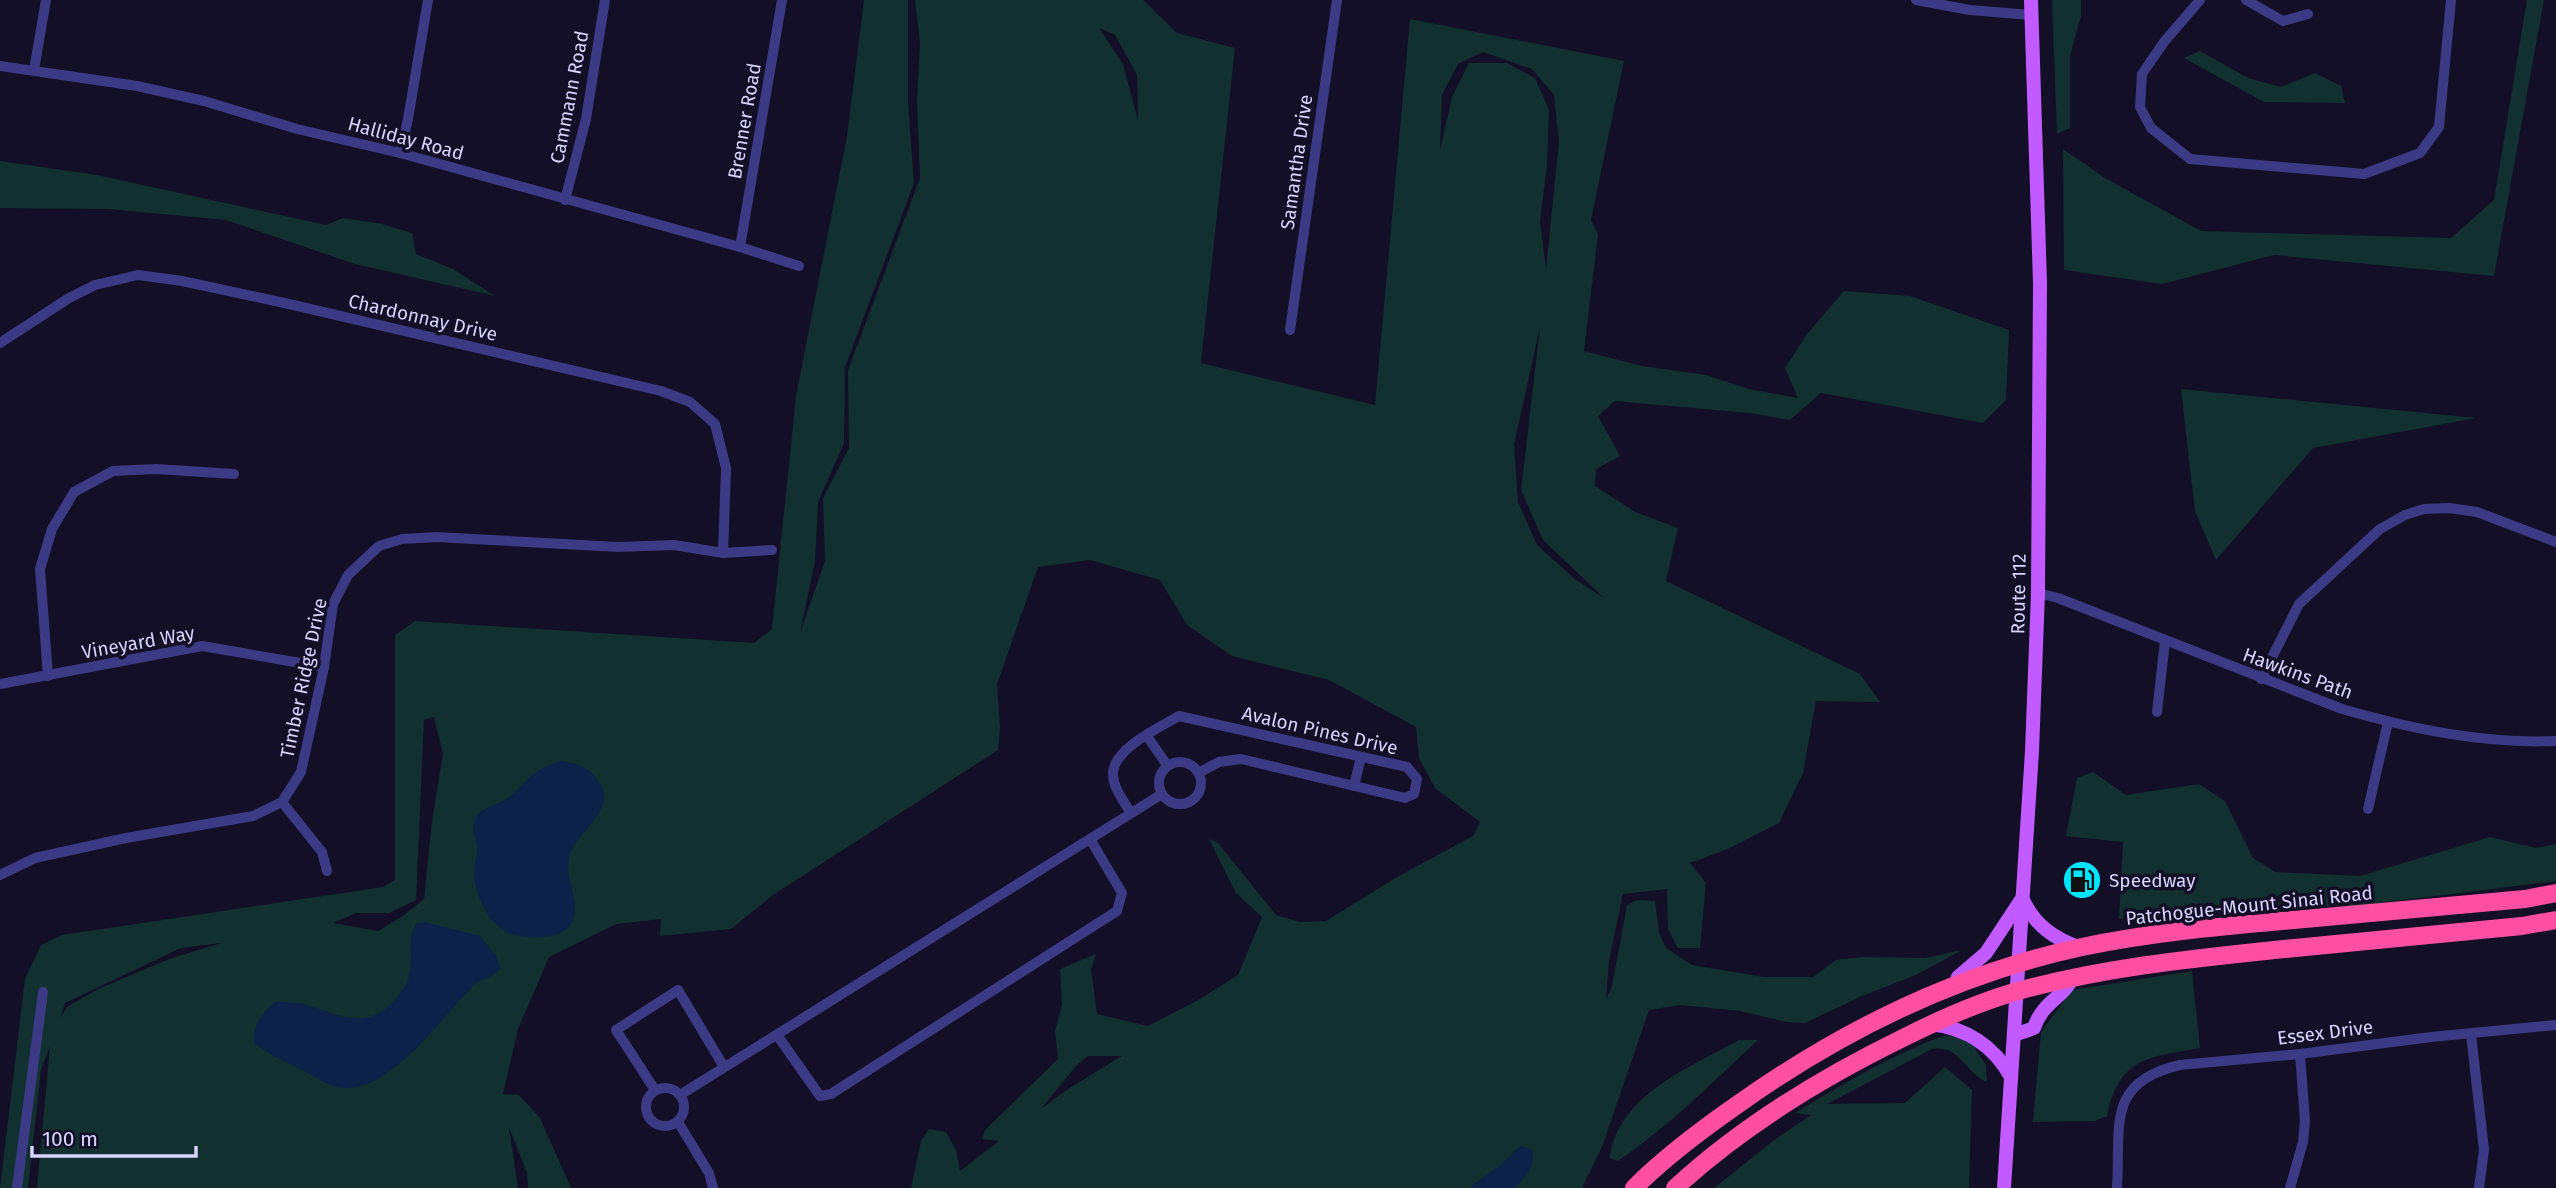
<svg xmlns="http://www.w3.org/2000/svg" width="2556" height="1188" font-family="'Fira Sans',sans-serif">
<style>
.green{fill:#12302f;fill-rule:evenodd}
.water{fill:#0c2248}
.lines{fill:none;stroke-linecap:round;stroke-linejoin:round}
.street{stroke:#3d3a85;stroke-width:10}
.primary{stroke:#c25bff;stroke-width:14}
.highway{stroke:#ff4fa3;stroke-width:18}
.labels{text-anchor:middle;stroke-width:7;stroke-linejoin:round;paint-order:stroke}
.street-label{font-size:19px;fill:#d9d4ff;stroke:#130f26}
.poi-label{font-size:19px;fill:#d9d4ff;stroke:#130f26;text-anchor:start}
</style>
<rect width="100%" height="100%" fill="#130f26"/>
<!-- green -->
<g class="green">
<path d="M864,0h44v103l6,80 -69,184 -1,76 -26,59 -3,59 -15,72 25,-72 -2,-63 26,-50 -1,-78 72,-192 -3,-76 3,-59 -5,-43h228l34,33 58,15 -34,315 174,42 35,-386 214,42 -33,159 7,14 -14,117 58,15 64,9 43,14 49,9 -13,-30 22,-34 37,-43 66,5 99,34 -3,70 -23,23 -162,-30 -31,27 -41,-7 -134,-12 -17,15 22,40 -24,13 -1,17 40,26 43,16 -12,53 194,93 20,28 -64,-1 -13,72 -24,50 -49,25 -40,15 16,20 -6,65h-22l-10,-19 -1,-40 -44,5 -14,67 -3,38 6,-13 15,-81 11,-5 17,1 4,31 7,16 26,17 71,12h50l23,-17 26,-3 64,1 36,-8 -46,25 -54,21 -57,27 -19,-1 -46,-11 -60,-6 -31,5 -47,137 -20,41h-671l10,-47 8,-12 17,3 10,18 4,21 39,-30 -17,-2 3,-9 73,-71 -3,-28 7,-26 -2,-36 36,-15 -5,15 6,45 51,12 50,-26 40,-25 24,-58 -26,-24 -27,-54 9,4 58,72 24,7 26,-1 71,-44 76,-41 7,-14 -45,-34 -16,-30 -3,-31 -87,-47 -97,-24 -45,-31 -27,-45 -70,-20 -52,7 -41,117 3,43 -2,23 -225,145 -42,34 -71,7 1,-17 -45,5 -67,33 -31,72 -15,65 16,1 21,23 31,70h-43l-1,-15 -18,-46 9,61h-481l13,-142 -9,24 -13,118h-28l25,-209 16,-34 21,-10 321,-48 12,-7v-245l20,-14 339,22 18,-14 24,-233 51,-260zM1099,28l16,7 22,40 1,46 -15,-57zM1483,52l49,17 22,26 5,46 -13,128 -6,-47 7,-58 2,-54 -14,-32 -28,-15h-38l-17,34 -12,53 2,-55 16,-31zM1540,327l-19,163 22,50 61,58 -28,-18 -39,-35 -19,-43 -4,-57zM434,717l9,37 -11,67 -8,78 -21,17 -25,15 -45,-8 23,-10h33l27,-13 8,-180zM221,943l-52,16 -71,30 -31,18 -7,11 5,-15 116,-55zM1088,1056h34l-54,33 -27,20 35,-43z"/>
<path d="M2052,0h29v16l-11,40v72l-13,6z"/>
<path d="M2527,0h17l-50,276 -220,-21 -112,29 -98,-14 -1,-121 42,29 96,53 250,7 43,-38z"/>
<path d="M2200,51l48,27 33,9 34,-14 26,13 4,17 -81,-1 -80,-44z"/>
<path d="M0,161l97,14 229,50 17,-7 39,6 30,9 4,21 37,15 42,27 -140,-32 -129,-44 -118,-11 -108,-1z"/>
<path d="M2181,389l295,29 -163,30 -97,112 -21,-49z"/>
<path d="M2093,772l33,23 73,-11 26,17 28,57 22,14 85,4 130,-39 46,11 20,-4v37l-201,25 -173,2 -63,11 4,-77 -57,-6 11,-58z"/>
<path d="M2192,971l8,77c-52,9 -81,10 -93,68l-12,5 -62,1 8,-90 31,-42z"/>
<path d="M1953,1035l25,10 -3,4 11,16 1,17c-23,-9 -26,-37 -55,-33l-105,55 78,-1 40,-36 27,23 -3,98h-255l59,-47 38,-26 -16,-2c38,-23 76,-46 117,-64 13,-6 26,-13 41,-14z"/>
<path d="M1739,1040h19c-45,42 -89,86 -140,121l-9,-3c2,-8 4,-18 8,-26 23,-46 79,-68 122,-92z"/>
</g>
<!-- water -->
<g class="water">
<path d="M561,761c15,2 27,5 36,18 24,31 -23,53 -28,78 -4,20 9,40 5,59 -5,25 -41,23 -59,19 -25,-6 -41,-40 -41,-63 0,-9 4,-18 3,-27 -2,-9 -6,-15 -2,-25 5,-13 19,-14 30,-20 13,-8 23,-24 36,-31 6,-4 13,-5 20,-8z"/>
<path d="M425,922l55,14 17,21 3,12c-11,11 -19,9 -26,16 -30,30 -82,105 -129,103 -15,0 -31,-12 -44,-19 -17,-8 -33,-15 -47,-26 -1,-20 7,-28 21,-41 11,0 21,0 32,3 33,10 61,27 88,-6 6,-6 12,-14 14,-23 5,-18 -3,-34 7,-52z"/>
<path d="M1521,1146l10,3c7,17 -6,27 -16,39h-45c9,-9 19,-14 29,-22 8,-6 13,-14 22,-20z"/>
</g>
<g class="lines">
<!-- street -->
<g class="street">
<path d="M1916,0l54,10 61,5"/>
<path d="M2200,0l-36,42 -22,32 -2,33 11,21 39,31 174,15 56,-21 19,-26 12,-127"/>
<path d="M2246,0l37,21 25,-7"/>
<path d="M0,66l137,20 67,15 93,28 103,24 340,94 59,19"/>
<path d="M34,70l12,-70"/>
<path d="M400,153l8,-34 20,-119"/>
<path d="M565,200l21,-81 19,-119"/>
<path d="M740,247l42,-247"/>
<path d="M1290,330l47,-330"/>
<path d="M0,343l69,-45 26,-13 43,-10 44,6 107,23 372,87 29,11 25,22 11,44 -3,85"/>
<path d="M2038,593l20,5 284,111c70,20 141,35 214,32"/>
<path d="M48,676l-8,-107 12,-40 22,-37 39,-21 43,-2 78,5"/>
<path d="M2261,679l38,-75 81,-75 25,-14 19,-6 25,-1 28,4 79,30"/>
<path d="M0,684l202,-38 122,21"/>
<path d="M2157,712l8,-71"/>
<path d="M1147,736l20,29"/>
<circle cx="1180" cy="783" r="21"/>
<path d="M1354,786l7,-29"/>
<path d="M282,802l40,50 5,19"/>
<path d="M2368,809l20,-87"/>
<path d="M1131,813c-7,-11 -19,-27 -18,-41 2,-24 47,-45 66,-56l228,51 10,12 -3,15 -9,4 -164,-39 -22,3 -19,10"/>
<path d="M0,875l35,-17 91,-20 127,-22 29,-14 19,-30 23,-105 9,-63 15,-29 31,-29 23,-7 35,-2 181,10 56,-2 49,8 49,-3"/>
<path d="M2471,1034l13,116 -5,38"/>
<path d="M777,1035l43,61 11,-2 286,-183 5,-18 -32,-54"/>
<circle cx="665" cy="1107" r="19"/>
<path d="M655,1090l-39,-60 62,-40 46,77"/>
<path d="M680,1095l482,-301"/>
<path d="M678,1122l31,51 4,15"/>
<path d="M17,1188l26,-196"/>
<path d="M2117,1188c4,-61 -12,-106 63,-123l120,-11 131,-17 125,-12"/>
<path d="M2290,1188l13,-46 2,-21 -5,-67"/>
</g>
<!-- primary -->
<g class="primary">
<path d="M2023,900c12,25 31,39 58,48"/>
<path d="M1955,986l3,-9 28,-24 35,-53"/>
<path d="M1931,1024c35,4 63,22 80,53"/>
<path d="M2014,1035l20,-7c9,-27 28,-29 38,-49"/>
<path d="M2004,1188l28,-437 6,-158 2,-310 -9,-283"/>
</g>
<!-- highway -->
<g class="highway">
<path d="M1634,1188c31,-31 67,-58 103,-83 104,-74 219,-131 345,-158 66,-14 133,-20 200,-26 81,-8 162,-14 243,-22l31,-6"/>
<path d="M1675,1188c67,-62 148,-111 230,-151 36,-18 74,-35 113,-46 83,-23 170,-32 256,-41 83,-8 165,-16 248,-24l34,-6"/>
</g>
</g>
<!-- icons -->
<defs>
<g id="fuel-disc" transform="scale(2.0125)"><circle r="9.5" fill="#00e5ff" stroke="#130f26"/><path d="M-5.5-6h7V0h2V4h1.3V-2.5L3-4.5l.8-.8L6-3V5H2.5V1h-1V6h-7ZM-4.2-4.7v3.2H.2V-4.7Z" fill="#111"/></g>
</defs>
<g fill-rule="evenodd">
<use href="#fuel-disc" x="2082" y="880"/>
</g>
<g class="labels">
<!-- street labels -->
<g class="street-label">
<text transform="translate(569 97) rotate(-79)" y="7">Cammann Road</text>
<text transform="translate(744 121) rotate(-80)" y="7">Brenner Road</text>
<text transform="translate(406 138) rotate(15)" y="7">Halliday Road</text>
<text transform="translate(1296 162) rotate(-82)" y="7">Samantha Drive</text>
<text transform="translate(423 317) rotate(13)" y="7">Chardonnay Drive</text>
<text transform="translate(2018 594) rotate(-89)" y="7">Route 112</text>
<text transform="translate(138 642) rotate(-10)" y="7">Vineyard Way</text>
<text transform="translate(2298 673) rotate(20)" y="7">Hawkins Path</text>
<text transform="translate(303 678) rotate(-78)" y="7">Timber Ridge Drive</text>
<text transform="translate(1320 730) rotate(13)" y="7">Avalon Pines Drive</text>
<text transform="translate(2249 905) rotate(-6)" y="7">Patchogue-Mount Sinai Road</text>
<text transform="translate(2325 1032) rotate(-7)" y="7">Essex Drive</text>
</g>
<!-- poi labels -->
<g class="poi-label">
<text x="2109" y="887">Speedway</text>
</g>
</g>
<!-- scale -->
<path d="M32 1146v10h164v-10" fill="none" stroke="#d9d4ff" stroke-width="3.5"/>
<text x="42" y="1146" font-size="21" fill="#d9d4ff" stroke="#130f26" stroke-width="5" paint-order="stroke">100 m</text>
</svg>
